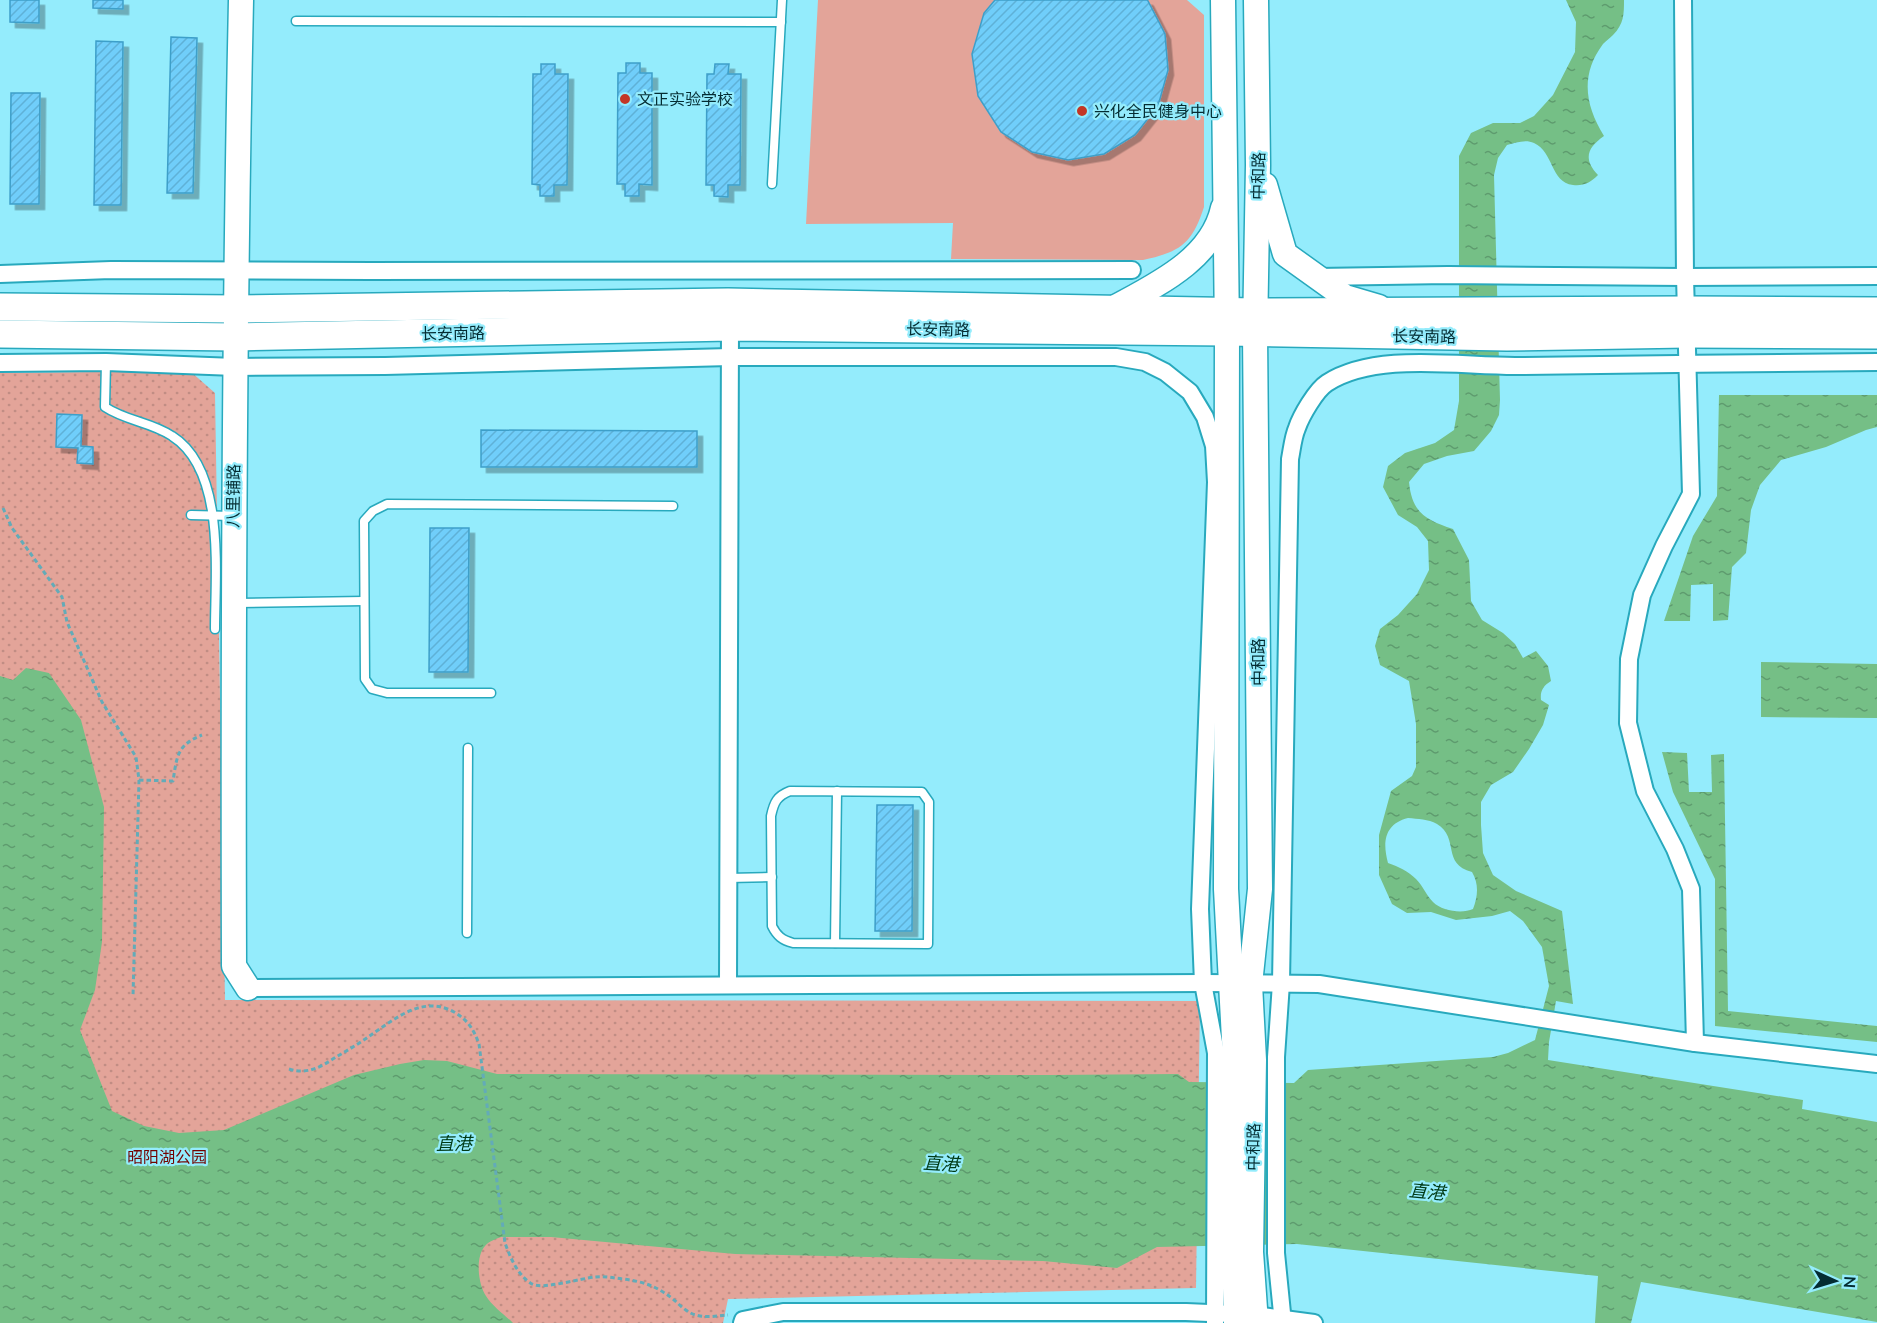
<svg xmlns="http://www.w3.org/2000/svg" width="1877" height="1323" font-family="'Nunito Sans','Noto Sans SC',sans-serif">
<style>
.grass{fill:#e3a499}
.park{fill:url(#park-dots)}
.water{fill:url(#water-ripples);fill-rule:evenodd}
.building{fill:url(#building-hatch);stroke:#3e9fc9;stroke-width:1.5;filter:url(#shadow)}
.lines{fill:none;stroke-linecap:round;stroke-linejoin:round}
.lane-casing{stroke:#28a9bd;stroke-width:11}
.street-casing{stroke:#28a9bd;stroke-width:20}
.secondary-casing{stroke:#28a9bd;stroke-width:27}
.primary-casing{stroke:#28a9bd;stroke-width:30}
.path{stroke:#63abb8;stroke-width:3;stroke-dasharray:4.5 3;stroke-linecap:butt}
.lane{stroke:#fff;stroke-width:8}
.street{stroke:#fff;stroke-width:16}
.secondary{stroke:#fff;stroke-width:24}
.primary{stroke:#fff;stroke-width:27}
.poi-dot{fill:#c33626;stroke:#94ecfc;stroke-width:2}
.labels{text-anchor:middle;stroke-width:4.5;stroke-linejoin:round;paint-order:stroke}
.poi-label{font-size:16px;fill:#042c32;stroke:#94ecfc;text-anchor:start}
.street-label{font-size:16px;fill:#042c32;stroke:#94ecfc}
.park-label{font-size:16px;fill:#730300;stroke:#94ecfc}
.water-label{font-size:18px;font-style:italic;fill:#003a16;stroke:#94ecfc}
</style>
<defs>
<pattern id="park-dots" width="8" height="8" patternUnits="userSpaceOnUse" patternTransform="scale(1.5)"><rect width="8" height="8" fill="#e3a499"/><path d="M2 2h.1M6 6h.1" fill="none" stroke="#c18d84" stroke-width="1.8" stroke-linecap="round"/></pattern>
<pattern id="water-ripples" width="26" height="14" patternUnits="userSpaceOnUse" patternTransform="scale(1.5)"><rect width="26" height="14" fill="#75bf86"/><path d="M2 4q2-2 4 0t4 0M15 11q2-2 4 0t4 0" fill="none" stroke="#5e9b6e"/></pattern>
<pattern id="building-hatch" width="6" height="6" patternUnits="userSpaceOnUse" patternTransform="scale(1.5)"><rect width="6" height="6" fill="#6fcefa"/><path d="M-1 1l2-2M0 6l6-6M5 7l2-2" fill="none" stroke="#5eb1d7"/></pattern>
<filter id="shadow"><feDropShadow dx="5.5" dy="5.5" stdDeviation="0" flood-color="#0004"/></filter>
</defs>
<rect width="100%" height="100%" fill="#94ecfc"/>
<!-- grass -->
<path class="grass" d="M818,0h369l17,15v192c-12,37 -24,45 -61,53l-192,-1 2,-36 -147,1z"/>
<!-- park -->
<path class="park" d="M190,371l25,22 10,607 975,1 -4,287 -468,11 -5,24h-723v-950z"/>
<!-- water -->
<g class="water">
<path d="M1566,0h58c0,14 0,24 -11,35 -3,3 -7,6 -10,9 -23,31 -18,61 1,92 -17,12 -21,23 -6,39 -8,8 -14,11 -25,10 -23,-3 -19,-33 -39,-42 -9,-4 -18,0 -27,2l-9,13 -4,17 6,225 -1,15 -8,16 -17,20 -27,5 -23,8 -15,18c3,31 17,38 44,47l16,31 2,41 11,19 21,13 12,11 8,14 13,-7 12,15 3,15c-8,5 -11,10 -10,19l8,5 -6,20 -14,24 -16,23 -22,13 -10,17v23l2,28 10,22 23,16 46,20 11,93 -17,-3 -7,41 -1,18 255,40 -1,9 75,13v200l-236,-40 -10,41h-36l3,-47 -301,-32 -140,3 -40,21 -74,-7 -308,-7 -184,-17h-50c-5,2 -12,4 -16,9 -10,11 -7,38 1,50 6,10 19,19 27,27h-513v-647l13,4 13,-12 23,5 32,47 23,87 -2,135 -7,48 -15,40 32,81 32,15 35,7 45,-3 130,-55 46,-11 24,-4 23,1 50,13 552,1 129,-1 11,8 105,1 14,-13 185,-13 15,-4 27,-13 14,-54 -7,-39 -19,-26 -13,-10 -18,5 -36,4 -25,-8 -24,1 -15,-9 -13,-29v-40l12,-44 21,-15 4,-9v-43l-7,-43 -29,-16 -5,-19 5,-17 18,-14 19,-21 12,-24 -1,-29 -11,-14 -19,-12 -15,-28 5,-21 17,-13 30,-10 19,-13 5,-29v-245l12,-23 22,-10h27l14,-7 19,-21 22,-43 1,-30zM1408,818c10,1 20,1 29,6 23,14 4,40 35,48 7,12 6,24 1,37 -11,5 -31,2 -40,-7 -7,-7 -10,-16 -17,-23 -8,-8 -17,-12 -28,-16 -6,-22 -3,-39 20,-45z"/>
<path d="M1719,395h158v32l-11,3 -40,17 -45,13 -21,25 -9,25 -5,43 -14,14 -4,53 -15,1v-37l-22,1 -1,36h-26l29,-85 24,-40z"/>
<path d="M1761,662l116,2v54l-116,-1z"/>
<path d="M1662,752l25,1 2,39h23l-1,-37 13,-1 4,257 149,15v16l-162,-16v-147l-42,-87z"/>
</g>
<!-- building -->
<g class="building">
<path d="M10,0h29v23l-29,-1z"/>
<path d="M93,0h30v9l-30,-1z"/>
<path d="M995,0h152l1,1 17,33 3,36 -10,36 -23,29 -31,19 -36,6 -36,-8 -31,-20 -23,-36 -6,-42 12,-41z"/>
<path d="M171,37l26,1 -4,155h-26z"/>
<path d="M96,41l27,1 -2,163h-27z"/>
<path d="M626,63h14v10h12v112l-13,-1v12h-14v-12h-8l1,-111h8z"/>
<path d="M541,64h14v10h13l-1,111h-13v11h-14v-11l-8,-1 1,-110h8z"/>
<path d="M715,64h14l-1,10h13l-1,111h-12v12l-14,-1v-11h-8l1,-111h7z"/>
<path d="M11,93h29l-1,111h-29z"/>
<path d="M57,414l25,1 -1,31 12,1v17l-16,-1 1,-15 -22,-1z"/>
<path d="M481,430l216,1v36h-216z"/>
<path d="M430,528h39l-1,144h-39z"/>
<path d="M877,805h36l-1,126h-37z"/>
</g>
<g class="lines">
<!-- lane casing -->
<g class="lane-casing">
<g id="lane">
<path d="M296,21l485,1"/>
<path d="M772,184l10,-184"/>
<path d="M106,362l-1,45c21,14 46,15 67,29 54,34 43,137 43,193"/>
<path d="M191,515l42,1"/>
<path d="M236,603l128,-2"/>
<path d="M491,693h-104l-15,-4 -7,-10 -1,-158 9,-10 14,-7 286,2"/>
<path d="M790,791l132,1 7,10 -1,142 -135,-1c-11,-3 -16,-7 -21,-17l-1,-110c3,-14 6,-20 19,-25z"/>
<path d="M728,878l44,-1"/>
<path d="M467,933l1,-185"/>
<path d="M835,943l2,-152"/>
</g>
</g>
<!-- street casing -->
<g class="street-casing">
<g id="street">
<path d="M1683,0l2,277 6,217 -27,52 -22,49 -13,64 -1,64 17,68 30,58 16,40 4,154"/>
<path d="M0,274l111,-4 260,1 761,-1"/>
<path d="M1317,277l131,-2 237,2 192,-1"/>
<path d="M0,363l106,-1 129,5 150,-1 345,-9h386l29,5 20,10 25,20 15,25 9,29 2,36 -16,427 3,74 13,70 -1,270"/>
<path d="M728,985l2,-658"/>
<path d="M248,988l955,-5 116,1 376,59 182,21"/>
<path d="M742,1323l1,-3 40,-8h403l69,3 59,8"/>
<path d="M1283,1323l-7,-70v-196l5,-74 9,-524c2,-10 3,-22 7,-31 4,-12 19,-38 30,-45 50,-32 135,-16 192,-17 119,-2 239,-3 358,-4"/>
</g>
</g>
<!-- secondary casing -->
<g class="secondary-casing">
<g id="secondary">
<path d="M241,0c-7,322 -8,644 -7,966l14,22"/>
<path d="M1223,0l4,332 -1,557 9,169 -1,195 2,70"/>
<path d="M1265,185l20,69 60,43 34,10"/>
<path d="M1112,309c42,-23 100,-49 111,-101"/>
<path d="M1256,1323l-5,-71 3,-192 -4,-76 10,-95 -5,-556 3,-168 -2,-165"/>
</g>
</g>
<!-- primary casing -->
<g class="primary-casing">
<g id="primary">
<path d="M0,307l236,2 492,-7 527,10 431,-2 191,1"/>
<path d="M0,334l235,3 495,-10 497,5 280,5 180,-3 190,1"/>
</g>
</g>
<!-- path -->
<g class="path">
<path d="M3,508l9,20 50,69 5,25 35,80 34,55 3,23 -6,216"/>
<path d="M139,780l34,1c4,-25 4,-36 29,-46"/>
<path d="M289,1069c18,6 32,-2 47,-12 12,-7 24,-14 35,-22 25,-17 52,-40 83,-23 14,8 20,18 25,32l26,199c5,14 13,33 27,41 11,6 49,-6 64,-7 9,-1 18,1 27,2 22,3 33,7 50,20 7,6 14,14 23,16 10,3 21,1 32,0"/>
</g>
<!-- lane -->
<use href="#lane" class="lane"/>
<!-- street -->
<use href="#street" class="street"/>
<!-- secondary -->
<use href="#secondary" class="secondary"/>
<!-- primary -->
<use href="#primary" class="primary"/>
</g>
<!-- markers -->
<g class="poi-dot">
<circle cx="625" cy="99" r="6"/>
<circle cx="1082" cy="111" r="6"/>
</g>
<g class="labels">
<!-- poi labels -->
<g class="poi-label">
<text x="637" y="105">文正实验学校</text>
<text x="1094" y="117">兴化全民健身中心</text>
</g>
<!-- street labels -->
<g class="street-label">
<text transform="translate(1258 176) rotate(-89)" y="6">中和路</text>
<text transform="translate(938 329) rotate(1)" y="6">长安南路</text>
<text transform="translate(453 333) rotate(-1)" y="6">长安南路</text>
<text transform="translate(1424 336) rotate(1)" y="6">长安南路</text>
<text transform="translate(233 496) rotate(-89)" y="6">八里铺路</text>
<text transform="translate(1258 662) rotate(-90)" y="6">中和路</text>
<text transform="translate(1253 1147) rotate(-89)" y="6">中和路</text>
</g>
<!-- park labels -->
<g class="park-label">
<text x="167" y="1163">昭阳湖公园</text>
</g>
<!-- water labels -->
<g class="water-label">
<text transform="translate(454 1144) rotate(-1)" y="6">直港</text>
<text transform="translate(941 1164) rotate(3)" y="6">直港</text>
<text transform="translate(1427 1192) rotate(5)" y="6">直港</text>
</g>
</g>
<!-- north arrow -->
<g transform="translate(1835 1281) rotate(94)" stroke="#94ecfc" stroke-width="4.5" paint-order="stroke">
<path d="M0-4.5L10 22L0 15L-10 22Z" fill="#042c32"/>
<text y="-9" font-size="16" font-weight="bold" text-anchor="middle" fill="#042c32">N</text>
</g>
</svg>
